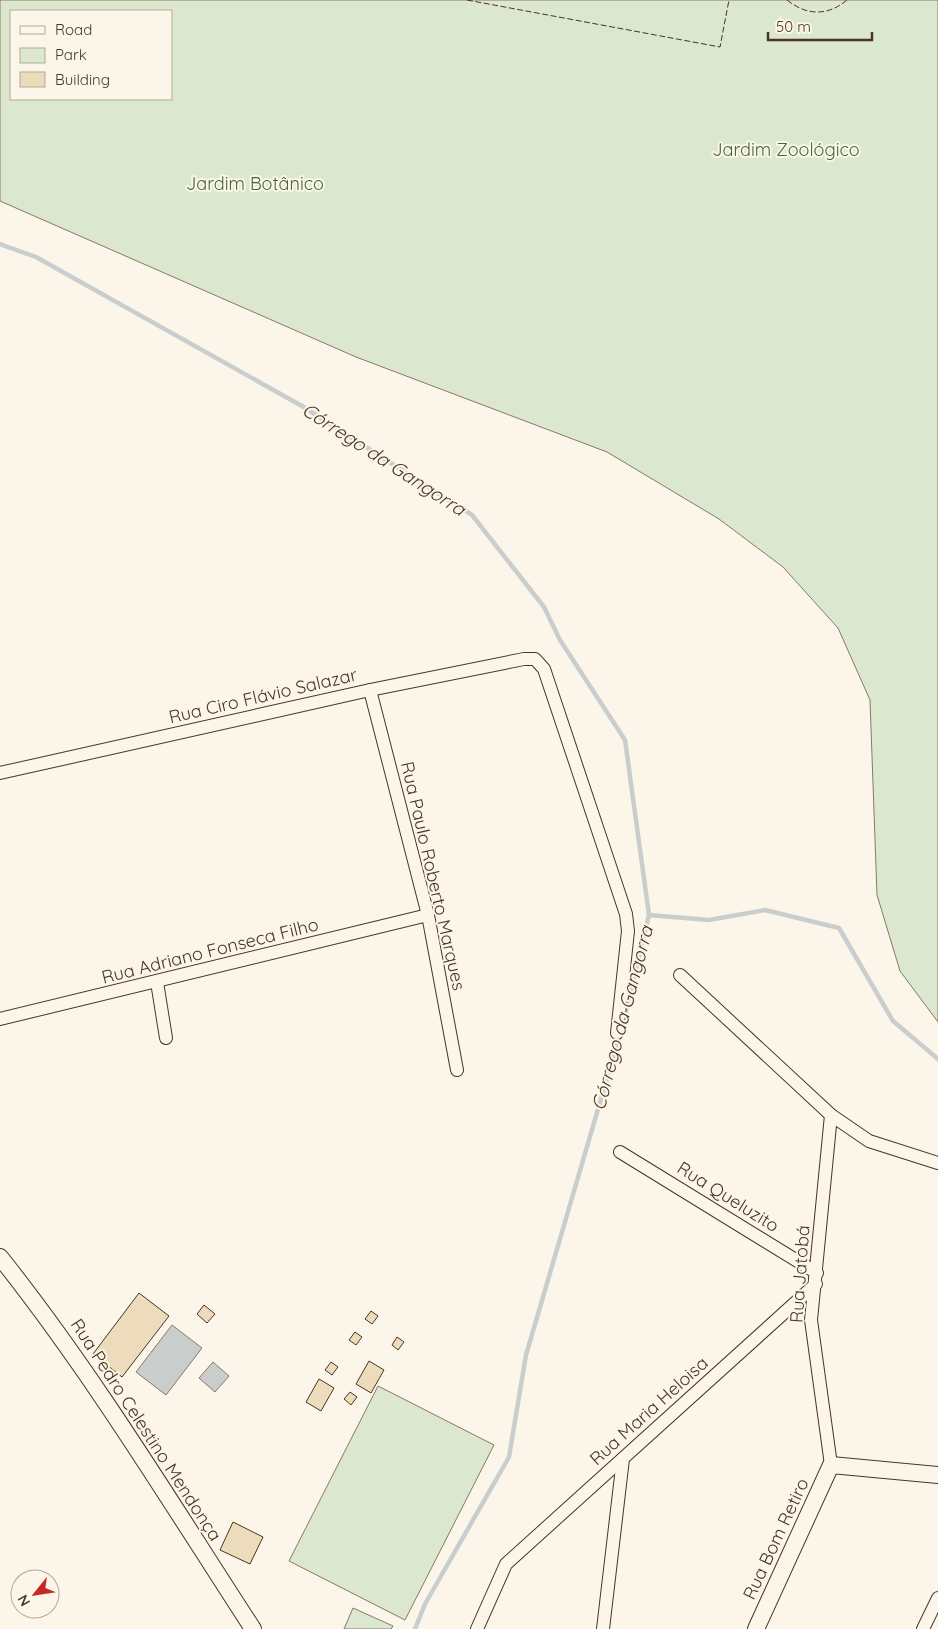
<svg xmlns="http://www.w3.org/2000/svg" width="938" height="1629" font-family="Quicksand,sans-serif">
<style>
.green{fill:#dce7d0;stroke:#887966;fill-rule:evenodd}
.water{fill:#c9cecd;stroke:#887966}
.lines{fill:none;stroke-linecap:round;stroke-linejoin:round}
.stream{stroke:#c9cecd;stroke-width:4.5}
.building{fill:#ecdcbc;stroke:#4a3520}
.minor-casing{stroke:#4a3520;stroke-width:14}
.tertiary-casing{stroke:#4a3520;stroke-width:18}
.minor{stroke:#fbf6e9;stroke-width:12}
.tertiary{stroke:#fbf6e9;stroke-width:16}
.fence{stroke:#4a3520;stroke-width:1;stroke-dasharray:6 2.5;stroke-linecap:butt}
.labels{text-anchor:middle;stroke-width:4;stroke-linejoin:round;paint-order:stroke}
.park-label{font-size:18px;fill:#436837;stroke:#fbf6e9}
.street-label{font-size:18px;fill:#4a3520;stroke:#fbf6e9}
.water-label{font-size:19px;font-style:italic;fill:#4a3520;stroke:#fbf6e9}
</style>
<rect width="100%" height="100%" fill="#fbf6e9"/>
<!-- green -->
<g class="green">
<path d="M0,0h938v1022l-38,-51 -23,-76 -7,-195 -32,-72 -55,-61 -64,-48 -112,-67 -251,-95 -356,-156zM11,11h160v88h-160z"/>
<path d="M378,1386l116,59 -89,175 -116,-59z"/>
<path d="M353,1608l40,18 -2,3h-47z"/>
</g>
<!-- water -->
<g class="water">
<path d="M172,1325l30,23 -36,47 -30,-23z"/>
<path d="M213,1362l16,14 -14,16 -16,-14z"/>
</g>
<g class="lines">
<!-- stream -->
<g class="stream">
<path d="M0,244l36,13 266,149 170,109 72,92 16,33 65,100 24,175 -24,100"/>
<path d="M649,915l60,5 56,-10 74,18 54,93 45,38"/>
<path d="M415,1629l10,-25 84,-147 17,-102 94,-321"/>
</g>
</g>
<!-- building -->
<g class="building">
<path d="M139,1293l30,23 -47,61 -29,-23z"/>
<path d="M204,1305l11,9 -8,9 -10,-9z"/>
<path d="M371,1311l7,5 -6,8 -7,-5z"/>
<path d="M355,1332l7,5 -6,8 -7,-5z"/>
<path d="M397,1337l7,5 -6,8 -6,-5z"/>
<path d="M369,1361l15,9 -13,23 -15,-9z"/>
<path d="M331,1362l7,5 -6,8 -7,-5z"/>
<path d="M319,1379l15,9 -13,23 -15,-9z"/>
<path d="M350,1392l7,5 -6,8 -7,-6z"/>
<path d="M233,1522l30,15 -13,27 -30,-14z"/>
</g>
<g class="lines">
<!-- minor casing -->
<g class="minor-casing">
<g id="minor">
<path d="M370,690l58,225 29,155"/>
<path d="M0,773l370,-83 154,-31h11l9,10 82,245 2,17 -11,102"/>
<path d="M680,975l151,140 38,26 69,22"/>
<path d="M157,982l9,56"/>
<path d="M0,1019l428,-104"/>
<path d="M831,1115l-20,205 20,145"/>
<path d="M620,1152l197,121"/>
<path d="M477,1629l29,-65 310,-280"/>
<path d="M603,1629l20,-170"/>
<path d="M923,1629l15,-31"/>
</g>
</g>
<!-- tertiary casing -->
<g class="tertiary-casing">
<g id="tertiary">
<path d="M0,1257c93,117 171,246 253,372"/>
<path d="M756,1629l75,-164 107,10"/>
</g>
</g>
<!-- minor -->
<use href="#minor" class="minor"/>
<!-- tertiary -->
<use href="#tertiary" class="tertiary"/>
<!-- fence -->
<g class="fence">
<path d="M467,0l253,47 9,-47"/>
<path d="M787,0c20,16 41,16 60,0"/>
</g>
</g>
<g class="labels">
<!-- park labels -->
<g class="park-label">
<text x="786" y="156">Jardim Zoológico</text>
<text x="255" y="190">Jardim Botânico</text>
</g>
<!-- street labels -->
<g class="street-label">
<text transform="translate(263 696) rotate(-13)" y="6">Rua Ciro Flávio Salazar</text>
<text transform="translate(433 876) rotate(77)" y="6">Rua Paulo Roberto Marques</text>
<text transform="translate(210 951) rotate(-14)" y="6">Rua Adriano Fonseca Filho</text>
<text transform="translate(728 1197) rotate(32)" y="6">Rua Queluzito</text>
<text transform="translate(800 1274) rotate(-86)" y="6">Rua Jatobá</text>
<text transform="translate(649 1411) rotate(-42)" y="6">Rua Maria Heloisa</text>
<text transform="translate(146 1430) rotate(57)" y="6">Rua Pedro Celestino Mendonça</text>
<text transform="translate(776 1539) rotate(-65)" y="6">Rua Bom Retiro</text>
</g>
<!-- water labels -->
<g class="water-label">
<text transform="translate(384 459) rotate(33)" y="7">Córrego da Gangorra</text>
<text transform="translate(622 1018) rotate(-75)" y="7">Córrego da Gangorra</text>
</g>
</g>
<!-- legend -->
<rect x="10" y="10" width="162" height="90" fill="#fbf6e9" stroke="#b4a999"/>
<rect x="20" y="26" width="25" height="8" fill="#fbf6e9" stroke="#b4a999"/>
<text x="55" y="35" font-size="15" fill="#4a3520">Road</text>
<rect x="20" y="48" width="25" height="15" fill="#dce7d0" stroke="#b4a999"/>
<text x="55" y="60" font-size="15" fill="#4a3520">Park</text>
<rect x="20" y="72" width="25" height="15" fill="#ecdcbc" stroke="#b4a999"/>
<text x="55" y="85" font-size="15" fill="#4a3520">Building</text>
<!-- north arrow -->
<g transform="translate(35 1594) rotate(240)"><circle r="24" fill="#fbf6e9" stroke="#b4a999"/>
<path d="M0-4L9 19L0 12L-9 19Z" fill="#c62828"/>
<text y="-8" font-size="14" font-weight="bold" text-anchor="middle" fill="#4a3520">N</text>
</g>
<!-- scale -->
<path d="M768 32v8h104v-8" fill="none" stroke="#4a3520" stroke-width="2.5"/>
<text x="776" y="32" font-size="15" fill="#4a3520" stroke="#fbf6e9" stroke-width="4" paint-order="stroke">50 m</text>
</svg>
